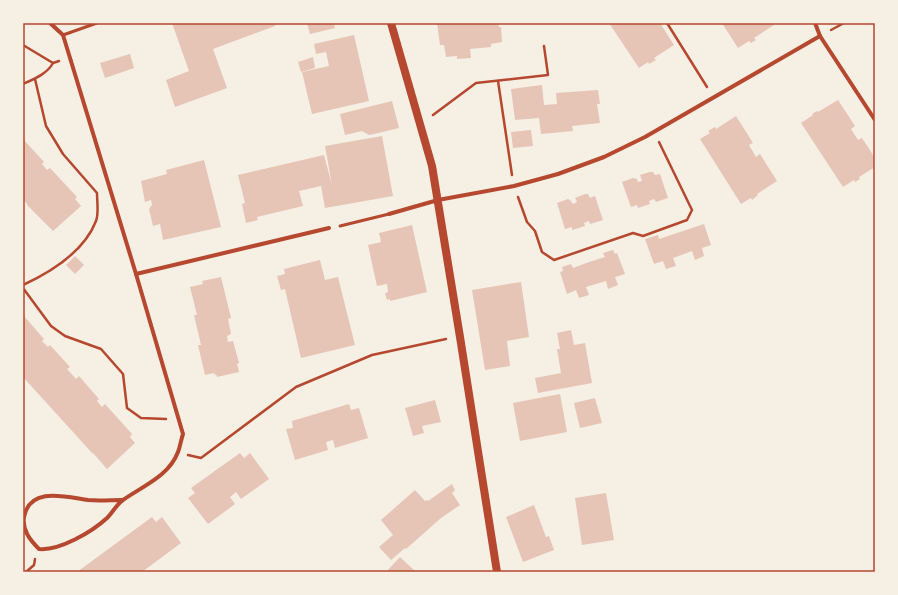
<svg xmlns="http://www.w3.org/2000/svg" width="898" height="595" font-family="'Space Grotesk',sans-serif">
<style>
.building{fill:#e6c5b7}
.lines{fill:none;stroke-linecap:round;stroke-linejoin:round}
.path{stroke:#b5482f;stroke-width:2.5}
.service{stroke:#b5482f;stroke-width:3}
.minor{stroke:#b5482f;stroke-width:4}
.secondary{stroke:#b5482f;stroke-width:8}
.neatline{fill:none;stroke:#b5482f;stroke-width:1.5}
</style>
<rect width="100%" height="100%" fill="#f6efe4"/>
<!-- building -->
<g class="building">
<path d="M172,23h102l1,3 -62,23 14,39 -52,19 -9,-27 23,-9z"/>
<path d="M307,23h27l1,5 -25,6z"/>
<path d="M437,23h61l1,4h2l1,15 -11,2v3l-21,2 1,9 -14,1v-3l-11,1 -2,-12h-4z"/>
<path d="M609,23h51l14,22 -20,13 2,2 -7,4 -1,-2 -9,6z"/>
<path d="M722,23h51l1,2 -20,13 2,2 -5,3 -2,-2 -11,7z"/>
<path d="M354,35l15,66 -57,13 -10,-42 27,-6 -3,-14 -10,2 -2,-10z"/>
<path d="M130,54l4,14 -29,10 -5,-15z"/>
<path d="M313,57l2,11 -14,4 -3,-10z"/>
<path d="M542,85l2,20 13,-1 -1,-11 42,-3 2,14h-3l3,19 -28,3 1,5 -32,3 -2,-16 -24,2 -4,-31z"/>
<path d="M838,100l17,26 -4,3 7,11 4,-2 13,20v9l-16,10 1,2 -5,3 -1,-2 -11,7 -42,-64 12,-8 -1,-1 5,-3 1,1z"/>
<path d="M392,101l7,27 -25,6 -5,1 -7,-4 -17,4 -5,-21z"/>
<path d="M736,116l17,27 -4,2 7,12 4,-3 17,27 -20,13 1,1 -6,5 -1,-2 -10,6 -41,-65 10,-6 -2,-2 7,-4 1,2z"/>
<path d="M531,130l2,16 -20,2 -2,-16z"/>
<path d="M382,136l11,60 -68,12 -4,-22 -22,5 4,15 -46,11 1,3 -12,3 -4,-19 3,-1 -7,-28 86,-20 8,30 -7,-39z"/>
<path d="M24,140l20,22 -2,2 5,6 3,-2 27,29 -2,2 6,7 -28,25 -26,-26v-1l-4,-5v-58z"/>
<path d="M204,160l17,67 -58,13 -3,-16 -7,2 -4,-17 3,-4 -1,-5 -6,2 -4,-21 26,-7 -1,-4z"/>
<path d="M650,172h3l2,3 5,-1 8,24 -12,4 -2,-3 -5,2 1,3 -12,4 -1,-3 -6,2 -9,-25 11,-4 4,1 1,3 4,-1 -2,-6z"/>
<path d="M585,194h3l2,4 5,-2 8,24 -13,4 -1,-3 -5,2 1,3 -13,4v-3l-7,2 -8,-26 11,-4 2,1 3,4 4,-2 -2,-4z"/>
<path d="M704,224l7,21 -9,3 2,8 -9,4 -3,-9 -19,7 3,8 -10,3 -3,-8 -9,3 -9,-25 13,-4 1,4z"/>
<path d="M412,225l15,67 -37,9v-2l-3,1 -2,-7 3,-1 -1,-8 -10,2 -9,-41 13,-3 -2,-9z"/>
<path d="M613,250l2,4 2,-1 8,21 -10,3 3,8 -10,4 -2,-8 -20,6 3,8 -10,3 -3,-8 -9,4 -7,-22 3,-1 -1,-4 9,-3 2,4 16,-6 16,-5 -2,-4z"/>
<path d="M75,256l9,9 -9,9 -9,-9z"/>
<path d="M320,260l5,20 13,-3 17,68 -54,13 -16,-69 -4,1 -4,-14 8,-2 -1,-5z"/>
<path d="M221,277l10,41 -3,1 3,15 -4,2 1,6 5,-1 6,22 -2,1 2,8 -22,5 -1,-3 -2,1v-2l-9,2 -7,-30h3l-7,-30h3l-7,-28 13,-3 -1,-3z"/>
<path d="M521,282l8,55 -22,4 3,25 -25,4 -13,-80z"/>
<path d="M23,315l21,24 -2,2 6,6 2,-2 20,22 -3,2 9,10 3,-3 20,23 -2,2 5,6 3,-3 27,30 -2,3 5,6 -28,26 -14,-16v1l-70,-77z"/>
<path d="M571,330l3,15 11,-2 7,40 -54,10 -3,-15 26,-5 -4,-24h3l-3,-16z"/>
<path d="M560,394l7,38 -47,9 -7,-38z"/>
<path d="M595,398l7,25 -22,5 -6,-25z"/>
<path d="M435,400l6,22 -19,4 2,7 -11,3 -8,-28z"/>
<path d="M349,404l2,6 8,-2 9,30 -33,10 -2,-8 -7,2 2,8 -33,10 -9,-31 7,-1 -1,-7z"/>
<path d="M240,453l4,5 6,-5 19,26 -28,20 -5,-7 -6,5 5,7 -27,20 -20,-26 7,-5 -4,-5z"/>
<path d="M452,484l3,6 -3,3 8,12 -19,13 -35,31 -1,-1 -14,12 -12,-13 14,-12 -12,-15 34,-30 10,11 2,-1 1,1z"/>
<path d="M606,493l8,47 -32,5 -7,-47z"/>
<path d="M534,505l12,32 3,-1 5,14 -31,12 -17,-45z"/>
<path d="M152,517l4,5 6,-5 19,26 -39,29h-65z"/>
<path d="M400,557l16,15h-30z"/>
</g>
<g class="lines">
<!-- path -->
<g class="path">
<path d="M667,23l40,64"/>
<path d="M831,30l13,-7"/>
<path d="M23,45l30,18 6,-2"/>
<path d="M498,81l14,94"/>
<path d="M23,84c11,-5 24,-10 30,-21"/>
<path d="M433,115l43,-32 72,-8 -4,-29"/>
<path d="M518,197l9,25 8,9 7,21 12,8 79,-27 10,3 44,-16 5,-10 -33,-68"/>
<path d="M23,285c28,-13 61,-33 73,-64 3,-7 1,-20 1,-28l-34,-39 -17,-28 -11,-47"/>
<path d="M23,288l28,38 14,10 36,13 22,25 4,34 14,10 25,1"/>
<path d="M188,455l13,3 95,-71 76,-32 74,-16"/>
<path d="M26,572l8,-7 1,-6"/>
</g>
<!-- service -->
<g class="service">
<path d="M63,35l34,-12"/>
<path d="M340,226l49,-12"/>
</g>
<!-- minor -->
<g class="minor">
<path d="M50,23l13,12 73,239 47,160c-2,6 -3,13 -5,18 -9,24 -35,34 -55,48 -6,4 -10,12 -16,18 -15,14 -48,33 -68,31 -9,-9 -17,-19 -15,-32 6,-31 42,-20 64,-17 11,1 23,0 34,0"/>
<path d="M815,23l5,13 55,84"/>
<path d="M389,214l49,-14 76,-14 44,-12 46,-17 41,-20 175,-101"/>
<path d="M136,274l193,-46"/>
</g>
<!-- secondary -->
<path class="secondary" d="M391,23l41,143 28,171 37,235"/>
</g>
<!-- border -->
<rect width="898" height="595" fill="none" stroke="#f6efe4" stroke-width="48"/>
<rect x="24" y="24" width="850" height="547" class="neatline"/>
</svg>
